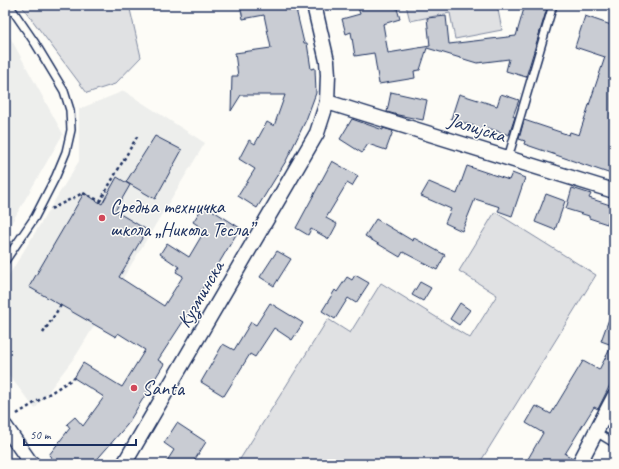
<svg xmlns="http://www.w3.org/2000/svg" width="619" height="469" font-family="Caveat,sans-serif">
<style>
.built{fill:#edeeec}
.green{fill:#e0e1e3;stroke:#7e88a0}
.building{fill:#c9ccd3;stroke:#1b2f5e}
.lines{fill:none;stroke-linecap:round;stroke-linejoin:round}
.lane-casing{stroke:#1b2f5e;stroke-width:10}
.street-casing{stroke:#1b2f5e;stroke-width:17}
.path{stroke:#1b2f5e;stroke-width:2.5;stroke-dasharray:3 3;stroke-linecap:butt}
.lane{stroke:#fdfcf7;stroke-width:7}
.street{stroke:#fdfcf7;stroke-width:14}
.poi-dot{fill:#d1495b;stroke:#fdfcf7;stroke-width:1.5}
.labels{text-anchor:middle;stroke-width:3;stroke-linejoin:round;paint-order:stroke}
.street-label{font-size:20px;fill:#1b2f5e;stroke:#fdfcf7}
.poi-label{font-size:20px;fill:#1b2f5e;stroke:#fdfcf7;text-anchor:start}
</style>
<rect width="100%" height="100%" fill="#fdfcf7"/>
<filter id="ink" filterUnits="userSpaceOnUse"><feTurbulence type="fractalNoise" baseFrequency=".025" numOctaves="2"/><feDisplacementMap in="SourceGraphic" scale="8" xChannelSelector="R" yChannelSelector="G"/><feConvolveMatrix kernelMatrix="1 2 1 2 8 2 1 2 1" color-interpolation-filters="sRGB"/></filter>
<g filter="url(#ink)">
<!-- built -->
<g class="built">
<path d="M5,28l58,106 -55,95 -3,2z"/>
<path d="M124,91l81,52 -128,211 -42,55 -30,-39v-92l4,-3 70,-114v-52z"/>
</g>
<!-- green -->
<g class="green">
<path d="M21,5h108l12,52 -26,27 -28,9z"/>
<path d="M406,5h91l5,25 -47,9 -5,-26 -40,8z"/>
<path d="M495,212l101,63 -117,189h-146l-8,-5 -3,5h-85l91,-145 22,14 31,-50 89,55 27,-43 -38,-24z"/>
</g>
<!-- building -->
<g class="building">
<path d="M240,5h55l9,38h3l4,26 4,-1 1,25 -10,27 -20,41 -29,47 -19,-12 17,-27 -16,-10 10,-19 6,4 12,-22 7,4 11,-31h-44l-10,16 1,-35h6l-3,-23 36,-5 -7,-33 -21,4z"/>
<path d="M357,5h39l4,14 -17,5 5,29 42,-7 -3,-28 19,-2 3,28 67,-8 9,-31h23l-22,72 -20,-6 3,-12 -32,4 -50,-15 -7,22 -6,1 1,7 -36,6 -5,-31 -19,3 -4,-24 -5,2 -4,-15 18,-5z"/>
<path d="M585,16l29,10v108l-3,11 3,1v29l-90,-31 1,-3 -6,-2 5,-19 45,15 1,-3 9,3 26,-78 -30,-10z"/>
<path d="M391,92l36,8 -4,20 -25,-5 -11,-3z"/>
<path d="M459,94l38,12 4,-12 18,6 -6,16 2,1 -6,18 -27,-9 -1,2 -30,-9z"/>
<path d="M352,119l31,11v-2l10,3 -7,19 -18,-6 -6,9 -22,-14z"/>
<path d="M155,136l27,14 -27,49 -29,-17z"/>
<path d="M332,161l26,15 -6,10 -5,-3 -21,35 11,6 -8,15 -18,-10 -3,6 -12,-7z"/>
<path d="M467,166l42,14 3,-7 13,5 -13,38 -14,-5 2,-4 -25,-8 -13,32 -17,-8 6,-14 -30,-13 8,-14 28,12z"/>
<path d="M117,177l13,8 -15,26 32,19 -28,47 45,29 19,-30 -7,-4 3,-5 -19,-13 7,-11 22,14 16,-27 -12,-8 11,-17 36,23 -24,40h-1l-16,26 1,1 -11,19h-1l-30,46 6,4 -37,61 -34,39h-36l-8,-9 21,-27 -3,-4 8,-7 8,9 21,-29 -30,-19 9,-15 39,24 23,-37 -27,-17 -2,4 -87,-50 55,-94 18,11z"/>
<path d="M572,188l19,6 -2,4 24,8 -6,18 -18,-6v-2l-23,-7z"/>
<path d="M546,194l19,7 -10,29 -20,-8z"/>
<path d="M376,219l37,22 1,-3 31,17 -8,15 -34,-18 -3,5 -35,-21z"/>
<path d="M277,251l14,8 -17,27 -14,-9z"/>
<path d="M355,275l14,8 -13,20 -8,-5 -13,21 -13,-8 13,-21 2,2 10,-15 5,3z"/>
<path d="M420,282l11,6 -8,13 -11,-6z"/>
<path d="M270,303l33,20 -11,17 -18,-12 -19,29 -5,-3 -26,42 -23,-14 22,-38 11,6 17,-28 5,3z"/>
<path d="M460,303l10,7 -11,15 -9,-6z"/>
<path d="M613,308l1,69 -16,32 -4,-2 -29,47 8,4 -2,6h-46l18,-31 -17,-10 10,-17 15,8 32,-53 16,9 13,-25 -11,-4z"/>
<path d="M177,423l29,19 -14,22h-27l9,-14 -10,-7z"/>
</g>
<g class="lines">
<!-- lane casing -->
<g class="lane-casing">
<g id="lane">
<path d="M508,158l45,-153"/>
<path d="M5,261l30,-44 21,-41 10,-24 5,-22 -1,-20 -6,-19 -29,-48 -26,-38"/>
<path d="M596,432l18,11"/>
</g>
</g>
<!-- street casing -->
<g class="street-casing">
<g id="street">
<path d="M327,102l287,89"/>
<path d="M5,426l25,36 3,2"/>
<path d="M124,464l193,-331 10,-31 1,-27 -1,-14 -13,-56"/>
<path d="M579,464l35,-67"/>
</g>
</g>
<!-- path -->
<g class="path">
<path d="M51,209l32,-16 17,8 38,-66"/>
<path d="M43,333l18,-28"/>
<path d="M17,414l57,-36"/>
</g>
<!-- lane -->
<use href="#lane" class="lane"/>
<!-- street -->
<use href="#street" class="street"/>
</g>
</g>
<!-- markers -->
<g class="poi-dot">
<circle cx="102" cy="218" r="4"/>
<circle cx="134" cy="388" r="4"/>
</g>
<g class="labels">
<!-- street labels -->
<g class="street-label">
<text transform="translate(477 127) rotate(17)" y="7">Јалијска</text>
<text transform="translate(200 294) rotate(-60)" y="7">Кузминска</text>
</g>
<!-- poi labels -->
<g class="poi-label">
<text x="110" y="213">Средња техничка<tspan x="110" dy="23">школа „Никола Тесла”</tspan></text>
<text x="142" y="395">Santa</text>
</g>
</g>
<!-- margin -->
<rect width="619" height="469" fill="none" stroke="#fdfcf7" stroke-width="20"/>
<rect x="10" y="10" width="599" height="449" fill="none" stroke="#1b2f5e" stroke-width="1.5" filter="url(#ink)"/>
<!-- scale -->
<path d="M24 439v6h112v-6" fill="none" stroke="#1b2f5e" stroke-width="2"/>
<text x="30" y="439" font-size="12" fill="#1b2f5e" stroke="#fdfcf7" stroke-width="3" paint-order="stroke">50 m</text>
</svg>
